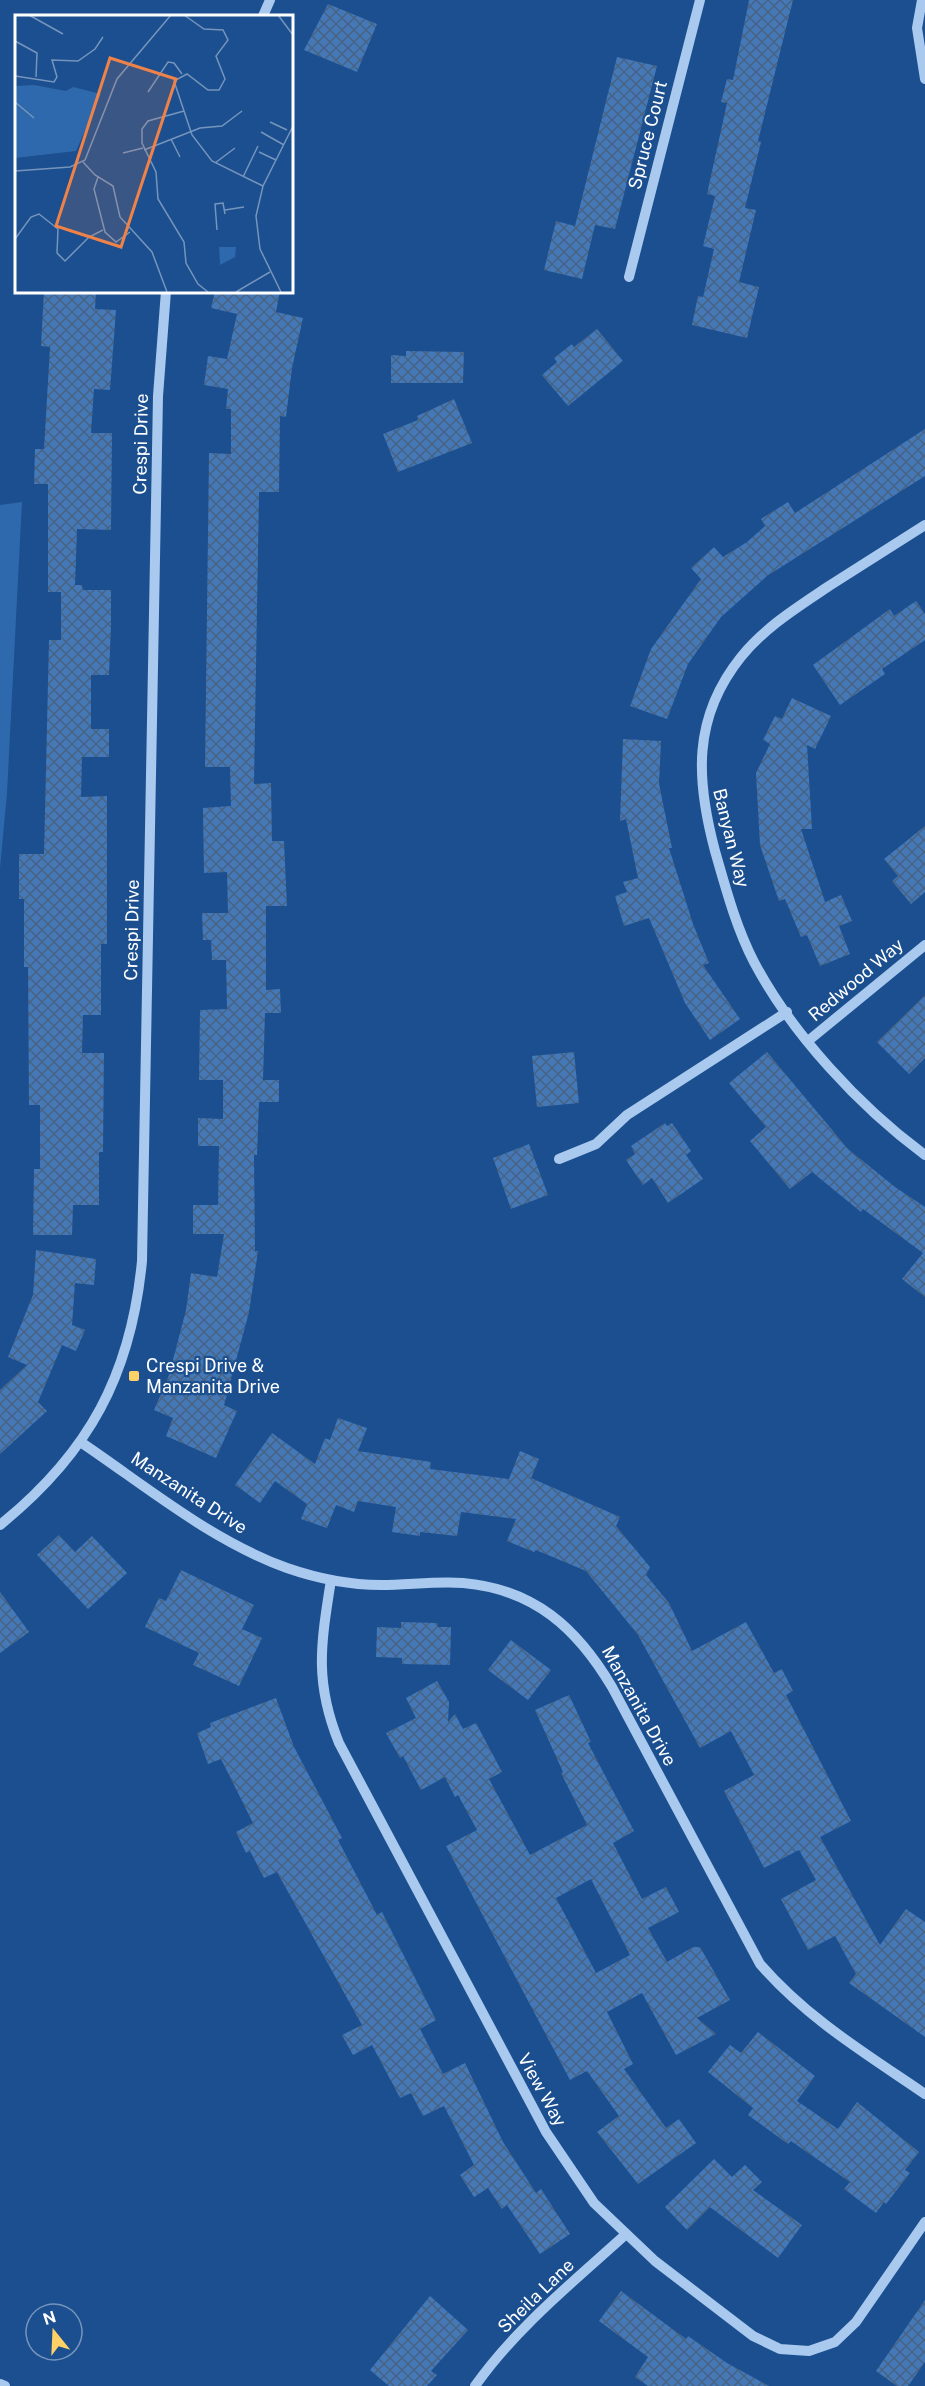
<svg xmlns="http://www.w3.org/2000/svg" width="925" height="2386" font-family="'Public Sans',sans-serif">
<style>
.green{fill:#2e69ad}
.building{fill:url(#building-cross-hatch);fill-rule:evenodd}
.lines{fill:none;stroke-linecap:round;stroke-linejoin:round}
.minor{stroke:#a9c9ee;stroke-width:10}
.poi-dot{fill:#ffd166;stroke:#1b4f8f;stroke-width:2}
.labels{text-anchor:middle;stroke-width:4.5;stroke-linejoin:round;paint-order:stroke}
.street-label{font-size:18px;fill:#fff;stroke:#1b4f8f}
.poi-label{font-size:18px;fill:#fff;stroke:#1b4f8f;text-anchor:start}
.inset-road{fill:none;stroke:#7695bc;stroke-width:1.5}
.view{fill:#ee8249;fill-opacity:0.15;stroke:#ee8249;stroke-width:3}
.inset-edge{fill:none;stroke:#fff;stroke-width:3}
</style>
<defs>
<pattern id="building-cross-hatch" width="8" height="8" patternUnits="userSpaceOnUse" patternTransform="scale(1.5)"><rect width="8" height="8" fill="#4478b7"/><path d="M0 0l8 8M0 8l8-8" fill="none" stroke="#486282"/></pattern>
</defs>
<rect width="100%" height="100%" fill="#1b4f8f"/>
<!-- green -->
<path class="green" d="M22,502l-15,291 -7,75v-363z"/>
<!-- building -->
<g class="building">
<path d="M749,0h44l-35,141 3,1 -16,66 11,2 -17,72 20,5 -12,51 -55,-13 6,-29 5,1 11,-48 -11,-3 12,-50 -8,-2 20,-91 -6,-1 6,-23 6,1z"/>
<path d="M328,4l49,20 -20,48 -53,-22z"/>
<path d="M617,57l40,9 -42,163 -20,-4 -13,54 -38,-9 12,-49 19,5z"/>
<path d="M44,291h52l-1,18 21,1 -6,80 -16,-1 -3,44h21l-1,97 -34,-1 -2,56h7l1,5h28v36l-2,49h-18v54h18v28h-27l-1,40 26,-1v148h-6v71h-18l-1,38h22l-1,99h-4v53h-26l-1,30h-39l1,-66h6v-64h-11l-1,-138h-4v-68h-5v-45h25l5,-214h12v-48h-13v-108h-14l1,-35h9l6,-102 -9,-1z"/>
<path d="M215,291h65l-4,21 27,6 -11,50 -6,49 -6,-1 -1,76h-20l-5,292 17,-1 1,58h12l3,65h-21v84l14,-1 1,24h-16l-2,67h16v22h-20l-2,53h-3l1,96h3l-9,61 -25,93 13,6 -21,47 -50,-22 7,-18 -19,-8 15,-35 17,-65 5,-37 26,4 7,-43h-31v-29h25l1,-59h-21v-28l25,1v-39h-24l1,-70 27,-1 -1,-49h-14l-1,-20h-8l-1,-27h26l-1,-41 -23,1 -1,-65 28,-2 -1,-39h-25l4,-314 22,1v-45h-5l2,-20 -24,-4 4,-29 19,3 10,-45 -26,-6z"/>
<path d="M597,329l26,32 -55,45 -26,-31 15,-13 -3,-4 18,-14 2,3z"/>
<path d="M406,351l58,1 -1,31h-72v-28l15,1z"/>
<path d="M454,399l18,44 -74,29 -15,-38 35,-14 -1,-4z"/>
<path d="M925,429v47l-158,100 -46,41 -33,47 -21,55 -37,-13 21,-57 50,-70 -10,-11 23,-21 9,10 24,-15 18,-16 -4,-7 27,-17 7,11z"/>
<path d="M916,601l9,13v26l-43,29 3,5 -45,31 -27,-40 77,-56 4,7z"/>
<path d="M792,698l39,18 -16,33 -8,-4 5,84h-11l24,73 16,-7 11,26 -13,5 11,28 -30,12 -13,-31 -6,2 -16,-38 -6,2 -19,-56 -4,-72 14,-29 -7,-4 12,-24 7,3z"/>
<path d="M623,739l38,2 -2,43 13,64h-3l24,76 16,39 -6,2 37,54 -30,21 -25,-37 -36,-85 -25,8 -9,-30 12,-4 -4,-10 15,-4 -12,-59 -6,2z"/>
<path d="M925,826v66l-14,12 -19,-23 6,-5 -14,-17z"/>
<path d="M925,995v63l-16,16 -32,-32z"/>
<path d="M574,1052l5,51 -42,4 -5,-51z"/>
<path d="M767,1052l81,97 47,38 30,20v90l-23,-18 21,-26 -60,-44 -2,3 -49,-40 -22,17 -40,-48 16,-14 -37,-44z"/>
<path d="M665,1123l2,3 5,-3 19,28 -5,4 17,24 -35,24 -16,-25 -9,7 -17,-25 9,-6 -4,-8z"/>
<path d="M529,1144l19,51 -37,14 -18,-51z"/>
<path d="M36,1250l60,9 -2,26 -19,-2 -3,42 13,5 -9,21 -14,-6 -24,57 9,9 -47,43v-64l27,-25 -19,-8 25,-62z"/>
<path d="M338,1418l29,10 -9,23 73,11 -1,7 79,10 11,-28 19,8 -8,19 89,39 -4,9 34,41 -4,8 23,28 23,48 54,-29 28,51 8,-4 11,22 -7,4 65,126 -31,16 60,108 26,-36 19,13v115l-76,-54 7,-9 -21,-38 -27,14 -27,-51 35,-19 -17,-30 -35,18 -40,-77 30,-16 -23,-44 -31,17 -62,-113 -52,-64 -50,-21 -2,2 -27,-11 9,-22 -55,-7 -4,24 -37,-4v4l-28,-4 4,-25 -38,-6 -4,11 -18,-7 -9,23 -26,-9 6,-15 -32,-23 -15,22 -25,-18 37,-52 43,31 10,-26 5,2z"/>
<path d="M59,1535l16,17 17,-16 35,37 -39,36 -51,-54z"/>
<path d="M181,1570l73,35 -12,24 20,9 -23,48 -46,-21 6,-12 -54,-26 14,-29 7,3z"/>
<path d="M0,1592l29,40 -29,21z"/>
<path d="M401,1622l36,1 1,4h13l-1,38 -48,-1v-6l-26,-1 1,-30 24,1z"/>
<path d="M511,1640l40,30 -23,30 -40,-30z"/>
<path d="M437,1681l12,21 -1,20 7,-8 8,15 13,-6 26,49 -13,7 41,76 57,-30 -26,-52 2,-1 -28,-62 34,-15 22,47 -3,1 46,88 -21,12 29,56 24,-12 13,25 -31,16 19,34 26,-15h7l30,53 -33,18 19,16 -40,21 -34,-62 -35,19 26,52 -9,5 42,59 13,-9 17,24 -58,41 -41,-52 22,-16 -32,-45 -17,9 -124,-234 31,-16 -19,-35 -3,2 -10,-20 -24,13 -18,-34 -3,2 -14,-25 30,-15 -10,-20zM591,1879l39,76 -34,18 -40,-75z"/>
<path d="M276,1698l18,49 48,91 -4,2 39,75 5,-3 54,108 -16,9 23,45 22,-11 38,79 33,51 5,-4 29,45 -30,20 -33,-49 -5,4 -14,-21 -14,9 -14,-22 14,-10 -30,-59 -21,10 -12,-23 -11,5 -28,-53 -19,10 -11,-20 20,-10 -85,-153 -13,6 -14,-27 -4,2 -10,-21 17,-9 -32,-64 -13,5 -11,-31 14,-6 -1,-4z"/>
<path d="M758,2032l57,44 -18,25 41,28 19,-27 62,50 -14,18 5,3 -24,31 -2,-2 -8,11 -32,-24 6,-7 -59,-41 -3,3 -40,-29 5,-7 -45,-36 22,-27 11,8z"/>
<path d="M714,2159l18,18 13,-12 17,17 -9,8 49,35 -24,33 -68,-51 -23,23 -22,-23z"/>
<path d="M621,2291l65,48 2,-3 39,27 42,23h-121l-13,-9 13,-20 -49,-36z"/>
<path d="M430,2296l38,34 -37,41 6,4 -10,11h-38l-19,-16z"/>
<path d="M925,2300v62l-17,24h-11l-21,-15z"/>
</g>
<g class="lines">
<!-- minor -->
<g class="minor">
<path d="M922,0l-5,28 8,51"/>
<path d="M263,16l7,-16"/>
<path d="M629,277l71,-277"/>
<path d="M925,525c-32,20 -64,41 -96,61 -31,21 -64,41 -88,71 -49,61 -45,123 -26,194 11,38 21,76 39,111 38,72 106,145 171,193"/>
<path d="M808,1041l117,-96"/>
<path d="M559,1159l37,-15 31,-29 160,-103"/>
<path d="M82,1443c65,44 130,98 205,125 29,10 63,17 94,17 27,0 55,-4 82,-2 71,6 114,45 149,104l148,277c48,55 105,89 165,130"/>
<path d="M0,1525c89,-72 131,-150 142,-264l16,-865 8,-105"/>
<path d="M331,1580c-10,64 -17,101 8,163l207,389 48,71 61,58 98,75 27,13 29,2 26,-9 21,-20 69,-100"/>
<path d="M0,2384l5,2"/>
<path d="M475,2386c41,-58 98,-104 150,-151"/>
</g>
</g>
<!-- markers -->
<rect class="poi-dot" x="128" y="1370" width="12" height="12" rx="3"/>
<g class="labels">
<!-- street labels -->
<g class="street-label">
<text transform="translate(648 135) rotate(-76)" y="6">Spruce Court</text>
<text transform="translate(141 444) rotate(-89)" y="6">Crespi Drive</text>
<text transform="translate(731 838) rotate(76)" y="6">Banyan Way</text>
<text transform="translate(132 930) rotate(-89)" y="6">Crespi Drive</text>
<text transform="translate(856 980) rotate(-40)" y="6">Redwood Way</text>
<text transform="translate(189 1493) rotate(33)" y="6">Manzanita Drive</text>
<text transform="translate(639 1706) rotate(61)" y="6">Manzanita Drive</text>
<text transform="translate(542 2090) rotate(61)" y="6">View Way</text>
<text transform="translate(536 2296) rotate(-44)" y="6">Sheila Lane</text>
</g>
<!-- poi labels -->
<g class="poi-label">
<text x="146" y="1372">Crespi Drive &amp;<tspan x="146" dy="21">Manzanita Drive</tspan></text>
</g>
</g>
<!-- overview -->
<g transform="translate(15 15)">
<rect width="278" height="278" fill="#1b4f8f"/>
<path d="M19,70l32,6 7,-4 28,7 -25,57 -61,7v-72zM204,232h17l-1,10 -15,8z" fill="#2e69ad"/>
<path class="inset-road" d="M14,0l34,19M169,0l20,14 19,1 5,10 -12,16 9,23 -6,11h-11l-21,-16 -13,7 18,54 20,26 51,25M263,0l15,20M0,26l22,12 -1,24M0,61l39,6 3,-5 -5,-17 26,1 17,-12 8,-12M133,77l20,-30 6,1 8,11M0,87l19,16M169,96l-36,10 -6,8v14l14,29 2,27 26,43 2,21 12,21 10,8M255,107l17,8M246,117l23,13M156,124l9,18M129,135l56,-22 22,-2 20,-15M244,137l17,8M108,138l20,-5M68,147l12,13 18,11 7,31 32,35 15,40M200,148l20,-15M0,156l55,-4 15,-7 32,-81 54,-64M83,162l-4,12 11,43 11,10 14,-10M228,162l15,-31M210,195l19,-3M202,215l-2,-26 8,-1 2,11M0,224l16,-22 8,-3 19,15 -1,24 8,8 24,-24 14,-7M221,277l34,-20M266,277l-21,-43 -4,-33 7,-30 30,-60"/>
<path class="view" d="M95,43l66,21 -55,168 -65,-21z"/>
<rect width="278" height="278" class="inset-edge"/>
</g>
<!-- north arrow -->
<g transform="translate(54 2332) rotate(342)"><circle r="28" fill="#1b4f8f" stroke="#7695bc" stroke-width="1.5"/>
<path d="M0-4.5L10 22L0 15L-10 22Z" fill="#ffd166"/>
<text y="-9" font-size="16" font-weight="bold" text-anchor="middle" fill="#ffffff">N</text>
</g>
</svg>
